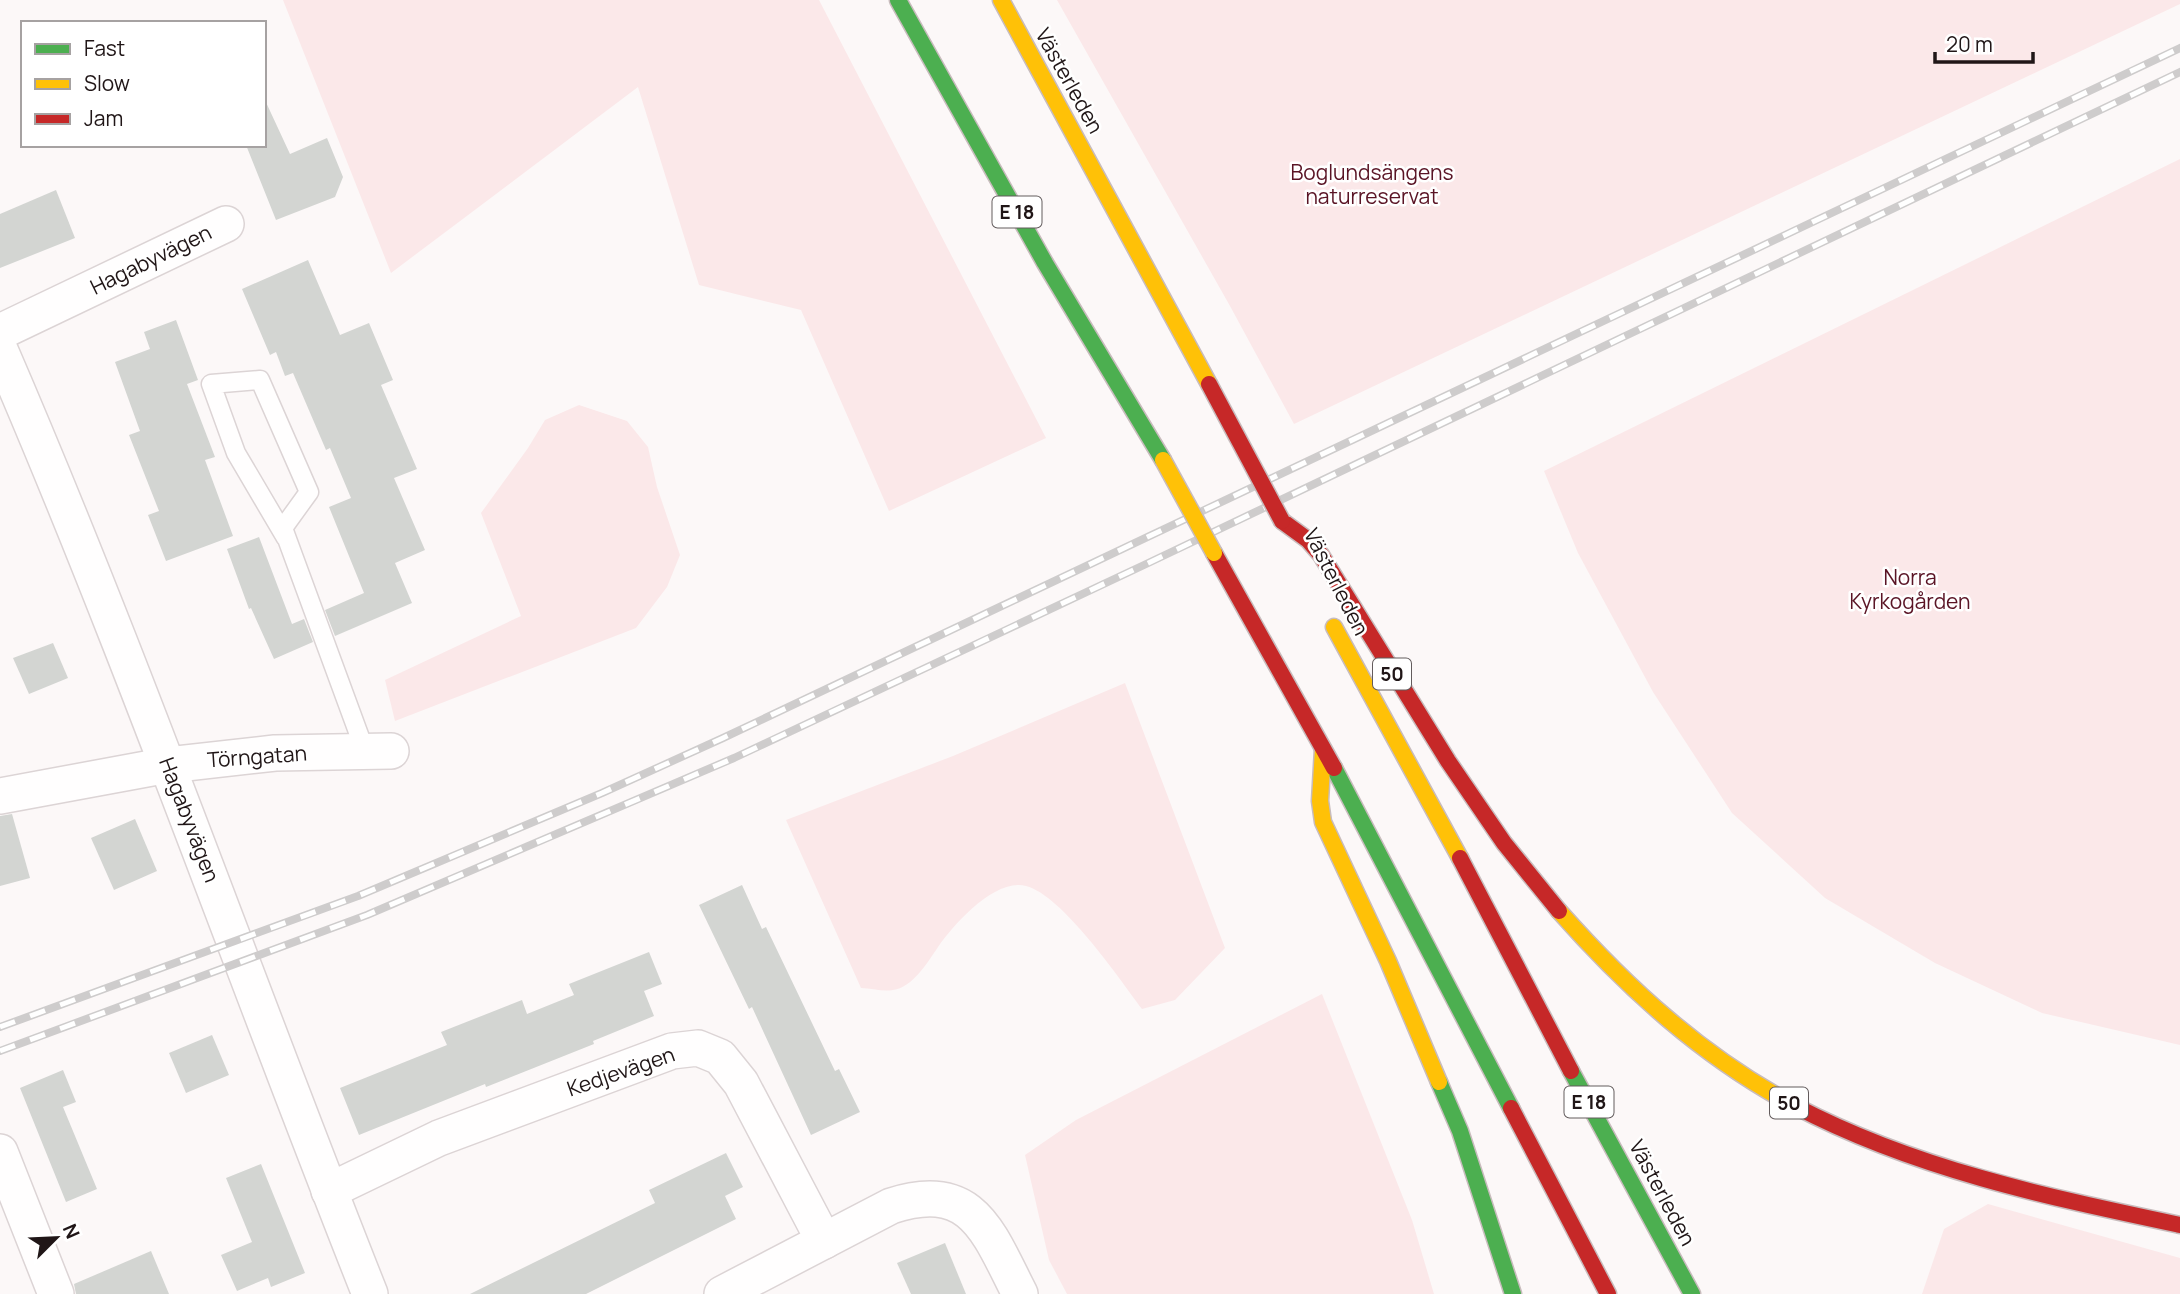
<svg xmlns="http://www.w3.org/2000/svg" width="2180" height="1294" font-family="Manrope,sans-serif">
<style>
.green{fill:#fbe8e9}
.building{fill:#d3d5d2}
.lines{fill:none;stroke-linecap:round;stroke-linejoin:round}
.lane-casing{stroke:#dcd4d5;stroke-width:21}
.street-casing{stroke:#dcd4d5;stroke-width:38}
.fast-casing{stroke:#c8bcbd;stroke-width:19}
.slow-casing{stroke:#c8bcbd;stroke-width:19}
.jam-casing{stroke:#c8bcbd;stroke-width:19}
.lane{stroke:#fffefe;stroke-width:18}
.street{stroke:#fffefe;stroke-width:35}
.fast{stroke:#4caf50;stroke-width:16}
.slow{stroke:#ffc107;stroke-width:16}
.jam{stroke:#c62828;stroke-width:16}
.rail-casing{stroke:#cecccc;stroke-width:8}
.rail{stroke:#fff;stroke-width:5;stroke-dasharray:16;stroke-linecap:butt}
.slow-bridge-casing{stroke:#c8bcbd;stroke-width:19;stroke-linecap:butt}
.jam-bridge-casing{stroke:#c8bcbd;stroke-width:19;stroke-linecap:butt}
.slow-bridge{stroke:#ffc107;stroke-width:16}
.jam-bridge{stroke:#c62828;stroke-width:16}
.labels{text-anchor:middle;stroke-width:5;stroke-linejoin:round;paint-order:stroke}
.shield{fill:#fff;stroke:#635c5d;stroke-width:2}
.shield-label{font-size:19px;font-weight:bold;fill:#201617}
.street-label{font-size:21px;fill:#201617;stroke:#fff}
.park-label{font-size:21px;fill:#5a1425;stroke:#fff}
</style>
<rect width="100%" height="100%" fill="#fcf8f8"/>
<!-- green -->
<g class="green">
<path d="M283,0h536l227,438 -157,73 -88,-201 -102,-25 -61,-198 -247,186z"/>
<path d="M1057,0h1123v4l-886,420 -64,-118z"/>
<path d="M2180,159v886l-138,-32 -107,-50 -110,-65 -93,-85 -79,-121 -75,-139 -34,-82z"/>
<path d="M579,405l48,16 21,26 9,40 23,68 -13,32 -31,41 -241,93 -10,-41 136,-64 -40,-103 47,-65 17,-28z"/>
<path d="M1125,683l100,265 -50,52 -33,9c-23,-31 -80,-114 -116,-123 -31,-8 -72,38 -88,61 -10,15 -26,41 -45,43 -10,2 -22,-2 -32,-2l-75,-168 167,-64z"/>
<path d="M1322,994l90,226 22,74h-367l-18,-34 -24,-105 51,-35z"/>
<path d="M1988,1204l192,54v36h-258l22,-65z"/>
</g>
<!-- building -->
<g class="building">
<path d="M264,98l26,56 37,-16 16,39 -8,20 -59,23 -30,-75h18z"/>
<path d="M56,190l19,48 -75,30v-54z"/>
<path d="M308,260l32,75 29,-12 24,57 -12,5 36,84 -23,9 31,72 -30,13 17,40 -77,33 -10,-26 39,-17 -35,-86 22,-9 -21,-50 -4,2 -33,-77 -8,3 -9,-24 -6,3 -28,-66z"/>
<path d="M176,320l22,60 -11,4 28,73 -10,3 28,76 -67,25 -18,-46 11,-4 -30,-76 11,-4 -25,-69 35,-13 -6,-17z"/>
<path d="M259,537l33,87 12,-5 9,23 -39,17 -23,-51 -2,1 -22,-60z"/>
<path d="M53,643l15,35 -39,16 -16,-36z"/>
<path d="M12,814l18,64 -30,8v-70z"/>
<path d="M135,819l22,52 -43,19 -23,-52z"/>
<path d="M742,885l20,44 4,-2 69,144 4,-2 21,43 -49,23 -59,-128 -3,2 -50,-104z"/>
<path d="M649,952l13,32 -18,7 10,25 -61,25 1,3 -108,43 -1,-3 -126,51 -19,-47 107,-43 -6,-13 81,-32 5,14 47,-19 -5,-11z"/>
<path d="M212,1035l17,40 -43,18 -17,-40z"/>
<path d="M63,1070l13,32 -13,5 34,82 -31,13 -46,-114z"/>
<path d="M726,1153l17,34 -18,9 11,23 -150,75h-116l185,-91 -6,-13z"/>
<path d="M261,1164l44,109 -34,14 -3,-9 -31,13 -16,-36 31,-13 -26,-64z"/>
<path d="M945,1243l21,51h-55l-14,-31z"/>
<path d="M151,1251l18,43h-93l-2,-10z"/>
</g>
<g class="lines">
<!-- lane casing -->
<g class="lane-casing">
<path id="lane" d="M286,538l-50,-85 -25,-69 49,-4 49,112 -26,36 82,223"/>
</g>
<!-- street casing -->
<g class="street-casing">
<g id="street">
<path d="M0,332l226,-108"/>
<path d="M0,350c134,310 245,630 370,944"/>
<path d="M0,796l168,-31 107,-12 116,-2"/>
<path d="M0,1152l56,142"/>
<path d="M329,1191l110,-53 233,-87 26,-3 22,9 21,26 83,158"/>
<path d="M722,1294l169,-88c82,-27 97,26 129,88"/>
</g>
</g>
<!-- fast casing -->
<g class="fast-casing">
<g id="fast">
<path d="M898,0l147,263 118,197"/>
<path d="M1334,768l177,340"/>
<path d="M1571,1071l121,223"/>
<path d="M1439,1082l21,49 53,163"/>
</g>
</g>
<!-- slow casing -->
<g class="slow-casing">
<g id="slow">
<path d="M1001,0l208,384"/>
<path d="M1334,627l126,231"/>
<path d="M1323,749l-3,52 3,21 65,139 51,121"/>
<path d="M1559,911c69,78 144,146 236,195"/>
</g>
</g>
<!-- jam casing -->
<g class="jam-casing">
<g id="jam">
<path d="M1282,521l26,19 13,15 127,206 56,82 55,68"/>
<path d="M1214,553l120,215"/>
<path d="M1460,858l111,213"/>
<path d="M1795,1106c120,63 253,91 385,119"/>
<path d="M1511,1108l97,186"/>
</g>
</g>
<!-- lane -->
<use href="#lane" class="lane"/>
<!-- street -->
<use href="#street" class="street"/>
<!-- fast -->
<use href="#fast" class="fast"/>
<!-- slow -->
<use href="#slow" class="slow"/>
<!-- jam -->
<use href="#jam" class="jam"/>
<!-- rail casing -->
<g class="rail-casing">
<g id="rail">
<path d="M0,1027l358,-131 244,-103 121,-55 1457,-690"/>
<path d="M0,1051l367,-136 367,-157 410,-193 1036,-493"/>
</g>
</g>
<!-- rail -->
<use href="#rail" class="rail"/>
<!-- slow-bridge casing -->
<g class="slow-bridge-casing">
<path id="slow-bridge" d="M1163,460l51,93"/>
</g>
<!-- jam-bridge casing -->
<g class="jam-bridge-casing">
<path id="jam-bridge" d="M1209,384l73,137"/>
</g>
<!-- slow-bridge -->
<use href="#slow-bridge" class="slow-bridge"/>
<!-- jam-bridge -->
<use href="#jam-bridge" class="jam-bridge"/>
</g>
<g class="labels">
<!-- shield labels -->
<g class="shield">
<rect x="992.5" y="196.5" width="49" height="31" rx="5"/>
<rect x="1373" y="658.5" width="38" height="31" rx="5"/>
<rect x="1564.5" y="1086.5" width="49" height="31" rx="5"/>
<rect x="1770" y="1087.5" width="38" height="31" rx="5"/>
</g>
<g class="shield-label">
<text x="1017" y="219">E 18</text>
<text x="1392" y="681">50</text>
<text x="1589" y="1109">E 18</text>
<text x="1789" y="1110">50</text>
</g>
<!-- street labels -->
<g class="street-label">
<text transform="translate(1069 81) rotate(61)" y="7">Västerleden</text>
<text transform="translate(151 260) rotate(-26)" y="7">Hagabyvägen</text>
<text transform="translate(1336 582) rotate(63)" y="7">Västerleden</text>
<text transform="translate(257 757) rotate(-4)" y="7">Törngatan</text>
<text transform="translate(189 820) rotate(69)" y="7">Hagabyvägen</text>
<text transform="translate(621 1072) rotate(-19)" y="7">Kedjevägen</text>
<text transform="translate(1662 1193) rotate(62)" y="7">Västerleden</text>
</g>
<!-- park labels -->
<g class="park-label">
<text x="1372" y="180">Boglundsängens<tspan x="1372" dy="24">naturreservat</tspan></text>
<text x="1910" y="585">Norra<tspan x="1910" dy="24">Kyrkogården</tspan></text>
</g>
</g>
<!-- legend -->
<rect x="21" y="21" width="245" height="126" fill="#ffffff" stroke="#a6a2a2" stroke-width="2"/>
<rect x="35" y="44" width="35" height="10" fill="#4caf50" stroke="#a6a2a2" stroke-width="2"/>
<text x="84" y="56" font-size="21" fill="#201617">Fast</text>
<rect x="35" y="79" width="35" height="10" fill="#ffc107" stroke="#a6a2a2" stroke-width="2"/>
<text x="84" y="91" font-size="21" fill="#201617">Slow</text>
<rect x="35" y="114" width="35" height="10" fill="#c62828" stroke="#a6a2a2" stroke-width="2"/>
<text x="84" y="126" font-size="21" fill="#201617">Jam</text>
<!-- north arrow -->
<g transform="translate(56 1238) rotate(66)" stroke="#ffffff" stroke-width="5" paint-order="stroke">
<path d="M0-5L12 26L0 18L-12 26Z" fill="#201617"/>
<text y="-10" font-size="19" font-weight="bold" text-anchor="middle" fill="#201617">N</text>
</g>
<!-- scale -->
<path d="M1935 52v10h98v-10" fill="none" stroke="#201617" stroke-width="3.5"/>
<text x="1946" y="52" font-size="21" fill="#201617" stroke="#ffffff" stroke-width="5" paint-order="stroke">20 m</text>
</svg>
